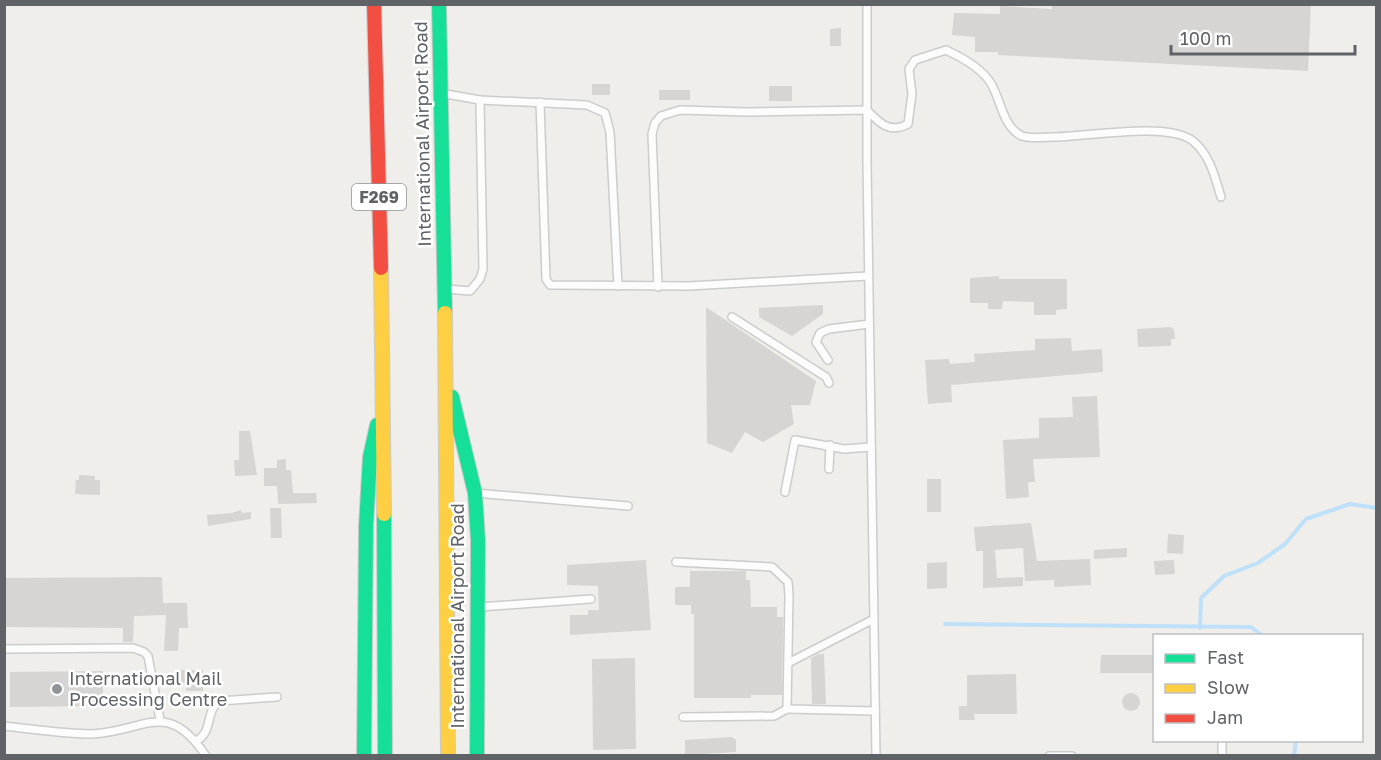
<svg xmlns="http://www.w3.org/2000/svg" width="1381" height="760" font-family="'Golos Text',sans-serif">
<style>
.lines{fill:none;stroke-linecap:round;stroke-linejoin:round}
.stream{stroke:#bfe0f9;stroke-width:4}
.building{fill:#d6d5d3}
.lane-casing{stroke:#cbcccc;stroke-width:10}
.fast-casing{stroke:#cacacb;stroke-width:16}
.slow-casing{stroke:#cacacb;stroke-width:16}
.jam-casing{stroke:#cacacb;stroke-width:16}
.lane{stroke:#fdfcfc;stroke-width:7}
.fast{stroke:#16e098;stroke-width:14}
.slow{stroke:#ffcf43;stroke-width:14}
.jam{stroke:#f24e42;stroke-width:14}
.poi-dot{fill:#919496;stroke:#fff;stroke-width:2}
.labels{text-anchor:middle;stroke-width:5;stroke-linejoin:round;paint-order:stroke}
.shield{fill:#fff;stroke:#8f9295;stroke-width:1.5}
.shield-label{font-size:16px;font-weight:bold;fill:#5f6368}
.street-label{font-size:18px;fill:#5f6368;stroke:#fff}
.poi-label{font-size:18px;fill:#5f6368;stroke:#fff;text-anchor:start}
</style>
<rect width="100%" height="100%" fill="#efeeea"/>
<g class="lines">
<!-- stream -->
<g class="stream">
<path d="M945,624l306,3 12,9"/>
<path d="M1200,628l1,-30 23,-22 34,-13 27,-19 21,-25 44,-15 26,4"/>
<path d="M1294,756l2,-16"/>
</g>
</g>
<!-- building -->
<g class="building">
<path d="M1052,4h259l-3,67 -310,-16v-3h-23v-15l-23,-2 2,-22 46,1v-8l52,3z"/>
<path d="M841,28v18h-11v-17z"/>
<rect x="592" y="84" width="18" height="11"/>
<rect x="769" y="86" width="23" height="15"/>
<rect x="659" y="90" width="31" height="10"/>
<path d="M999,276v3h68v30l-11,1v5h-22v-13l-31,-1 -1,8h-14v-6h-18v-25z"/>
<path d="M823,305v9l-31,22 -33,-19v-9z"/>
<path d="M706,307l110,74 -6,24h-19l3,19 -31,18 -18,-10 -13,21 -25,-10z"/>
<path d="M1170,327l4,2 1,10h-4v7l-33,1 -1,-18z"/>
<path d="M1071,338l1,13 30,-2 1,23 -152,13 1,17 -24,2 -3,-44 24,-1 1,5 25,-2 -1,-8 61,-4v-11z"/>
<path d="M1097,396l3,61 -67,2 2,23h-7l1,15 -23,2 -3,-59 36,-2v-20l34,-1 -1,-20z"/>
<path d="M239,431h11l7,44 -22,1 -1,-16h5z"/>
<path d="M286,459v11h5l2,23h23l1,10 -39,1 -1,-18h-13v-18h13v-8z"/>
<path d="M79,475l16,1v4h5v15l-25,-1 1,-14h3z"/>
<rect x="927" y="479" width="14" height="33"/>
<path d="M270,508h11l1,30h-11z"/>
<path d="M241,510l1,3 9,-1v7l-43,7 -1,-11 25,-2z"/>
<path d="M1031,523l6,38 53,-2 1,26 -37,2v-7l-29,1 -2,-33 -28,2 2,28 26,-1v9l-40,2v-37h-7l-2,-24z"/>
<path d="M1168,534l16,1 -1,19 -16,-1z"/>
<path d="M1127,548v9l-33,2v-9z"/>
<path d="M646,560l5,70 -81,5v-20h18v-5h11l-1,-24 -31,-1v-20z"/>
<path d="M1174,560l1,14 -20,1 -1,-14z"/>
<path d="M947,562v26l-20,1v-26z"/>
<path d="M690,571h56v9h4l1,27h26v10h6l-1,78h-31v3h-57v-84h-3v-9h-16v-18h15z"/>
<path d="M162,577l1,26h24l1,25h-9l-1,23h-14l2,-36 -32,1 -1,26h-10v-14l-119,-1v-49z"/>
<path d="M818,654h6l2,50h-14l-1,-46z"/>
<path d="M1101,655h54v18h-55z"/>
<path d="M635,658l1,91 -43,1 -1,-91z"/>
<path d="M178,670h25v21h-17v-8h-8z"/>
<path d="M103,671v35l-93,1v-35z"/>
<path d="M1016,674l1,40h-43l1,6h-16v-14h8v-31z"/>
<circle cx="1131" cy="702" r="9"/>
<path d="M732,737l4,3v12l-51,3v-15z"/>
</g>
<g class="lines">
<!-- lane casing -->
<g class="lane-casing">
<g id="lane">
<path d="M867,4v158l9,594"/>
<path d="M446,94l34,6 107,5 18,8 5,19 8,154"/>
<path d="M540,102l6,177 4,6 139,1 179,-10"/>
<path d="M658,287l-6,-153 3,-11 6,-7 19,-6 66,2 121,-2c12,13 23,24 41,14l4,-30 -3,-25 6,-9 31,-10c15,7 35,18 44,32 11,16 12,45 32,54 8,3 23,1 31,1 33,0 115,-16 140,4 17,14 22,36 28,56"/>
<path d="M447,289l23,2 10,-12 3,-10 -3,-169"/>
<path d="M732,317l94,60 3,6"/>
<path d="M828,360l-12,-18 4,-9 9,-4 40,-5"/>
<path d="M829,469l1,-24"/>
<path d="M785,492l10,-52 49,9 27,-2"/>
<path d="M475,493l153,13"/>
<path d="M676,562l96,5 16,15 1,13 -2,114 -13,7 -91,1"/>
<path d="M480,607l111,-8"/>
<path d="M4,649l129,-1 11,4 4,4 12,64"/>
<path d="M788,663l84,-43"/>
<path d="M787,709l88,2"/>
<path d="M4,726c29,3 59,8 88,8 52,-2 75,-37 114,22"/>
<path d="M1222,740v16"/>
<path d="M196,741c17,-8 9,-29 23,-40l58,-4"/>
<path d="M1049,756h23"/>
</g>
</g>
<!-- fast casing -->
<g class="fast-casing">
<g id="fast">
<path d="M439,4l6,309"/>
<path d="M452,397l23,96 3,47 -1,216"/>
<path d="M384,514l1,242"/>
<path d="M364,756l2,-230 4,-69 7,-32"/>
</g>
</g>
<!-- slow casing -->
<g class="slow-casing">
<g id="slow">
<path d="M381,268l3,246"/>
<path d="M445,313l3,443"/>
</g>
</g>
<!-- jam casing -->
<g class="jam-casing">
<path id="jam" d="M374,4l7,264"/>
</g>
<!-- lane -->
<use href="#lane" class="lane"/>
<!-- fast -->
<use href="#fast" class="fast"/>
<!-- slow -->
<use href="#slow" class="slow"/>
<!-- jam -->
<use href="#jam" class="jam"/>
</g>
<!-- markers -->
<circle class="poi-dot" cx="57" cy="689" r="6"/>
<g class="labels">
<!-- shield labels -->
<rect class="shield" x="352" y="184" width="54" height="26" rx="4.5"/>
<g class="shield-label">
<text x="379" y="203">F269</text>
</g>
<!-- street labels -->
<g class="street-label">
<text transform="translate(423 134) rotate(-91)" y="6">International Airport Road</text>
<text transform="translate(458 616) rotate(-90)" y="6">International Airport Road</text>
</g>
<!-- poi labels -->
<g class="poi-label">
<text x="69" y="685">International Mail<tspan x="69" dy="21">Processing Centre</tspan></text>
</g>
</g>
<!-- border -->
<rect width="1381" height="760" fill="none" stroke="#5f6368" stroke-width="12"/>
<!-- legend -->
<rect x="1153" y="634" width="210" height="108" fill="#ffffff" stroke="#bfc1c3" stroke-width="1.5"/>
<rect x="1165" y="654" width="30" height="9" fill="#16e098" stroke="#bfc1c3" stroke-width="1.5"/>
<text x="1207" y="664" font-size="18" fill="#5f6368">Fast</text>
<rect x="1165" y="684" width="30" height="9" fill="#ffcf43" stroke="#bfc1c3" stroke-width="1.5"/>
<text x="1207" y="694" font-size="18" fill="#5f6368">Slow</text>
<rect x="1165" y="714" width="30" height="9" fill="#f24e42" stroke="#bfc1c3" stroke-width="1.5"/>
<text x="1207" y="724" font-size="18" fill="#5f6368">Jam</text>
<!-- scale -->
<path d="M1171 45v9h184v-9" fill="none" stroke="#5f6368" stroke-width="3"/>
<text x="1180" y="45" font-size="18" fill="#5f6368" stroke="#ffffff" stroke-width="4.5" paint-order="stroke">100 m</text>
</svg>
